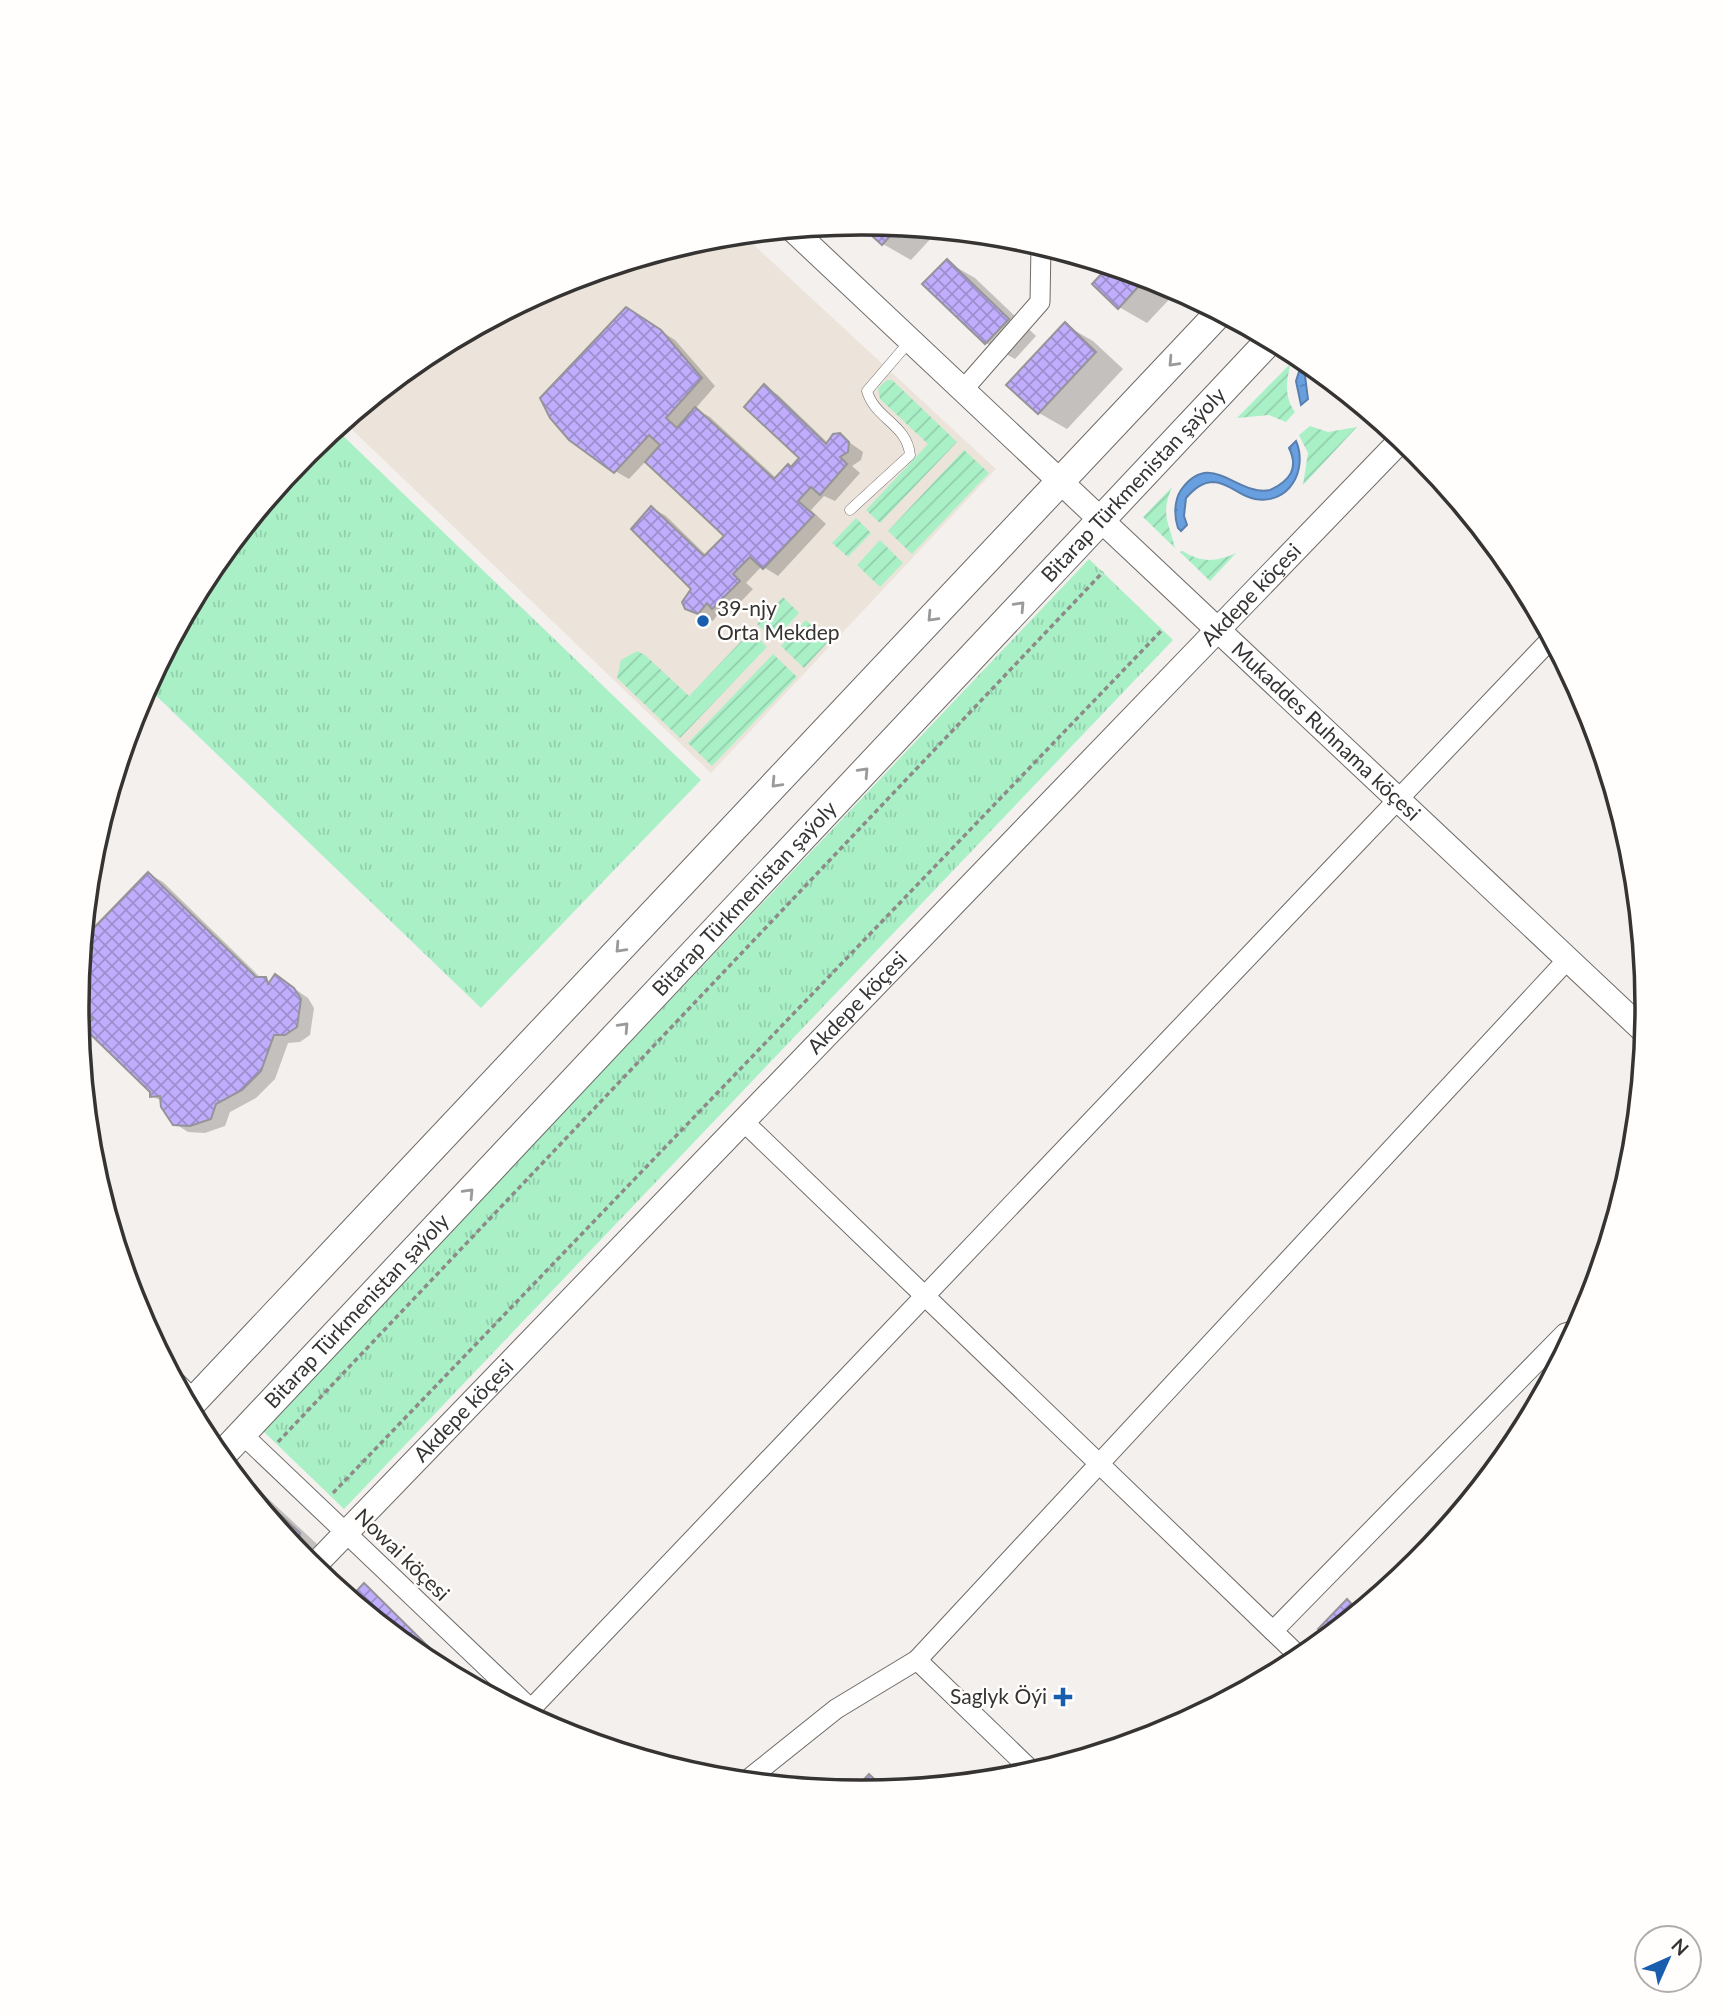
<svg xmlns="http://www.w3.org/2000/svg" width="1724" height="2015" font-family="Lato,sans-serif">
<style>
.built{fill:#ece4db}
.grass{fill:url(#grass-tufts)}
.garden{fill:url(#garden-furrows)}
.water{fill:url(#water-ripples);stroke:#587fad;stroke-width:2}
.shadow{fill:#0003}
.building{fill:url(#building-cross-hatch);stroke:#959498;stroke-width:2}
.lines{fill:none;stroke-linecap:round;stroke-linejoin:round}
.service-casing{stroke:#6d6a67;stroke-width:11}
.minor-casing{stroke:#6d6a67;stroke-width:21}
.tertiary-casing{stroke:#6d6a67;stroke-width:26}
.secondary-casing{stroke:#6d6a67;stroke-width:30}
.path{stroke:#8d8a88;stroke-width:3.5;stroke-dasharray:5 3.5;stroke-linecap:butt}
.service{stroke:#fff;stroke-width:10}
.minor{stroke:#fff;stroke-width:19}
.tertiary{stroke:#fff;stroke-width:24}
.secondary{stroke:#fff;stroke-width:28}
.oneway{stroke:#9a9a99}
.poi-dot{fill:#195eae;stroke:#fffefd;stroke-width:2.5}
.labels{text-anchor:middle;stroke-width:5;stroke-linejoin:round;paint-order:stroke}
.street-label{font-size:21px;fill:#363433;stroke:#fffefd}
.poi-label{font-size:21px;fill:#363433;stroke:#fffefd;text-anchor:start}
.rim{fill:none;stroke:#363433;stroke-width:3.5}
</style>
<defs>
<pattern id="grass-tufts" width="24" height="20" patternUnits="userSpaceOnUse" patternTransform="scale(1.75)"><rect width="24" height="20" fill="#a9f0c7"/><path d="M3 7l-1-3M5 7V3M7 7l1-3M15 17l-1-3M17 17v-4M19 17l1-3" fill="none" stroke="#92ceab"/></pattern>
<pattern id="garden-furrows" width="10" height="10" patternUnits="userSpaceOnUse" patternTransform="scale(1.75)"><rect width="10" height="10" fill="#a9f0c7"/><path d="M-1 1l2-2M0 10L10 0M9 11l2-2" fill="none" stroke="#92ceab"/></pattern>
<pattern id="water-ripples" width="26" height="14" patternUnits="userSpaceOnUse" patternTransform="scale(1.75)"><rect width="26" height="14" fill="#679fe1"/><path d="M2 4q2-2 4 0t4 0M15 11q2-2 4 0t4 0" fill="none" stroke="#5682b7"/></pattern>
<pattern id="building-cross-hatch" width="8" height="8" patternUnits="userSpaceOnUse" patternTransform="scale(1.75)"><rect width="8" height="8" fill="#c0adfd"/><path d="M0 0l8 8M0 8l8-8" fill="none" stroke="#9d8ecd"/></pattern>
</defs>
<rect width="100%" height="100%" fill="#f4f0ed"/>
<!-- built -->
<path class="built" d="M742,234l254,235 -285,304 -367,-351 82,-67 136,-73 147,-44z"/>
<!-- grass -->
<g class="grass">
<path d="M336,429l365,351 -220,228 -334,-321 63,-116 97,-119z"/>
<path d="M1089,559l84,81 -829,869 -82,-79z"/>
</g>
<!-- garden -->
<g class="garden">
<path d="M1291,363c-5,17 -7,34 4,49l-9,10 -17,-7 -32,3z"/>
<path d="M887,380h5l65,62 -77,81 -14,-13 62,-66 -48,-45 -2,-11z"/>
<path d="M1310,426l18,6 29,-5 -54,58 5,-32 -9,-18z"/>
<path d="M964,450l25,23 -77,81 -24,-23z"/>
<path d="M1172,487c-12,28 -3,35 3,61l-32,-31z"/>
<path d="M856,518l15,15 -23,24 -16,-14z"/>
<path d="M880,540l23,23 -23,24 -23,-22z"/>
<path d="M1183,551c18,12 34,11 53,2l-26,28 -30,-29z"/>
<path d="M783,597l16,16 -25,27 -17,-16z"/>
<path d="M806,620l22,22 -24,26 -23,-22z"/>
<path d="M751,631l16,16 -87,91 -63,-60 4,-18 16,-9 8,4 44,41z"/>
<path d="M773,654l24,23 -85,89 -24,-23z"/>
</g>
<!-- water -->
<g class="water">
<path d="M1303,359l7,5 -5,12 3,23 -7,6 -5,-24z"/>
<path d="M1296,441c12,28 -6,64 -41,58 -15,-2 -25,-16 -41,-17 -12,0 -20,7 -28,16l-2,18 3,9 -6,6 -3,-3c-4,-12 -4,-27 3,-38 30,-42 56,7 89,0 20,-9 29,-22 19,-42z"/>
</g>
<!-- shadow -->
<g class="shadow">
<path d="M861,223l69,6 5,5 -24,26 -28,-16z"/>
<path d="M947,262l28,16 61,58 -21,23 -29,-16 -61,-59z"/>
<path d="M1111,267l52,15 15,8 -31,33 -28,-16z"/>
<path d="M640,318l35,22 40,46 -20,23 15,8 67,62 24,-21 -37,-71 14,8 50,48 11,-8 24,17 -2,8 -9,6 8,7 -25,28 -11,-5 -13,14 15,14 -48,52 -16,-10 -16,17 7,6 -26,27 -7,-5 -7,10 -21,-10 1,-23 -41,-80 14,8 41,40 19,-20 -80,-75 -17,18 -14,-8z"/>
<path d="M1065,325l28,16 30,28 -56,60 -28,-16z"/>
<path d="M100,827l6,5 -10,11z"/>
<path d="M149,874l14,8 99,97 9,3 5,-6 32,22 6,10 -4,27 -10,7 -12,1 -13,36 -19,19 -26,14 -5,14 -20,7 -17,-1 -14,-9 -12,-22 -10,-5v-5l-57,-72 -17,-17 6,-61z"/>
<path d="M241,1480l19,11 58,54 -11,17z"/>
<path d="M870,1776l18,11 3,3 -36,2z"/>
</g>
<!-- building -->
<g class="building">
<path d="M858,223h4l37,3 -17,19z"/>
<path d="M947,259l62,60 -24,25 -63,-60z"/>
<path d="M1109,266l38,11 -29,32 -26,-25z"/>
<path d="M626,307l35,23 41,48 -36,40 11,10 18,-21 79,72 14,-15 3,3 8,-9 -55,-51 20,-23 62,60 7,-10 7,-1 9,9 -1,10 -8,5 7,7 -27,31 -9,-8 -13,14 16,14 -51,54 -13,-12 -17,17 7,7 -28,28 -5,-6 -9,11 -13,-5 -3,-7 9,-13 -60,-60 20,-23 53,50 20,-20 -79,-74 15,-17 -11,-10 -35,38 -45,-33 -19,-22 -10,-20z"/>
<path d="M1065,322l31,30 -58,62 -32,-29z"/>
<path d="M148,872l108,105h10l2,7 7,-10 19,14 7,11 -4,28 -12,8h-11l-13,36 -19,19 -26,14 -5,15 -21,7 -17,-1 -12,-18 -1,-11 -10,1v-5l-66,-64 9,-9 -16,-15 7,-66z"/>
<path d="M241,1478l59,55 -2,19 -59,-72z"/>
<path d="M364,1583l97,96 -35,-19 -76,-62z"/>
<path d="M1347,1599l11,12 -32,26 -8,-8z"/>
<path d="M869,1774l17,16 -34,2z"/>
</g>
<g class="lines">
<!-- service casing -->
<g class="service-casing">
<path id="service" d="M850,510l60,-55c-3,-31 -35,-36 -43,-64l42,-49"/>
</g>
<!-- minor casing -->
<g class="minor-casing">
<g id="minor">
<path d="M962,391l78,-89 1,-57"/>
<path d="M743,1121l558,537"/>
<path d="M177,1383l17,17"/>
<path d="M242,1434l289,275 1020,-1070"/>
<path d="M1273,1631l292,-298 10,-3"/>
<path d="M1033,1772l-116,-112 650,-700"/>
<path d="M746,1781l90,-72 81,-49"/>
</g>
</g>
<!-- tertiary casing -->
<g class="tertiary-casing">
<g id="tertiary">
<path id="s1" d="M792,229l853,803"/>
<path id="s2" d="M313,1567l1088,-1127"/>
</g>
</g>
<!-- secondary casing -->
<g class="secondary-casing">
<g id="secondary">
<path d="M189,1406l1030,-1093"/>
<path id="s3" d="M220,1457l1050,-1117"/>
</g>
</g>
<!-- path -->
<g class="path">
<path d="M278,1442l825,-870"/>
<path d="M333,1493l829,-863"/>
</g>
<!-- service -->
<use href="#service" class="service"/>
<!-- minor -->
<use href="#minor" class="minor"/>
<!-- tertiary -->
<use href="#tertiary" class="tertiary"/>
<!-- secondary -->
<use href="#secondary" class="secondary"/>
</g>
<!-- one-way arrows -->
<defs><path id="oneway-chevron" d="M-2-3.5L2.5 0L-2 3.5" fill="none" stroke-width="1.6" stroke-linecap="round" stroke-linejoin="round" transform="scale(1.75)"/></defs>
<g class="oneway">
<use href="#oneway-chevron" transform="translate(1173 362) rotate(133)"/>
<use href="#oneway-chevron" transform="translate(1020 606) rotate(-47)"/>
<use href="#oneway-chevron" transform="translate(932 617) rotate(133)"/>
<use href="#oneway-chevron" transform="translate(864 772) rotate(-47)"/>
<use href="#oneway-chevron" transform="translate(776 783) rotate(133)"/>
<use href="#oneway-chevron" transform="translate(620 948) rotate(133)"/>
<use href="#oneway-chevron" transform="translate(624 1027) rotate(-47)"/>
<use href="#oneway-chevron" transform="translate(469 1193) rotate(-47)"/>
</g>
<!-- markers -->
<g class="poi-dot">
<circle cx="703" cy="621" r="7"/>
<path d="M1059.5 1686.5h7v7h7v7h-7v7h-7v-7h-7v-7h7z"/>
</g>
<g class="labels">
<!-- street labels -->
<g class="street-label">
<text dy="7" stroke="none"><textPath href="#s3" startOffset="1334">Bitarap Türkmenistan şaýoly</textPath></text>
<text dy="7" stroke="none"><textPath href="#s2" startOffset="1351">Akdepe köçesi</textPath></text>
<text dy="7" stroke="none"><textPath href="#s1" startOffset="733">Mukaddes Ruhnama köçesi</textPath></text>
<text dy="7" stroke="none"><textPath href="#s3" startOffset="766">Bitarap Türkmenistan şaýoly</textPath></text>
<text dy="7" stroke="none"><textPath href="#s2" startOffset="784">Akdepe köçesi</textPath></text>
<text dy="7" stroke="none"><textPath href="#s3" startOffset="200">Bitarap Türkmenistan şaýoly</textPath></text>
<text dy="7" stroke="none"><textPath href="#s2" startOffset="217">Akdepe köçesi</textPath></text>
<text transform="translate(402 1555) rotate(44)" y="7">Nowai köçesi</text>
</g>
<!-- poi labels -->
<g class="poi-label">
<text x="717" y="616">39-njy<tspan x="717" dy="24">Orta Mekdep</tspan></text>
<text x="1047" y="1704" text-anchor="end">Saglyk Öýi</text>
</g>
</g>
<!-- crop -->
<path d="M0 0H1724V2015H0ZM861 235H863A772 772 0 0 1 1635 1007V1008A772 772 0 0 1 863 1780H861A772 772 0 0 1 89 1008V1007A772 772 0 0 1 861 235Z" fill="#fffefd" fill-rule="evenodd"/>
<path class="rim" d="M861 235H863A772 772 0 0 1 1635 1007V1008A772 772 0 0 1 863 1780H861A772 772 0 0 1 89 1008V1007A772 772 0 0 1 861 235Z"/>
<!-- north arrow -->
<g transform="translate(1668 1959) rotate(45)"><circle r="33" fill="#fffefd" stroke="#afadac" stroke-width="2"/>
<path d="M0-5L12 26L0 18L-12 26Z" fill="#195eae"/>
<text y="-10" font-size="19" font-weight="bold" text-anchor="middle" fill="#363433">N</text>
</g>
</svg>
